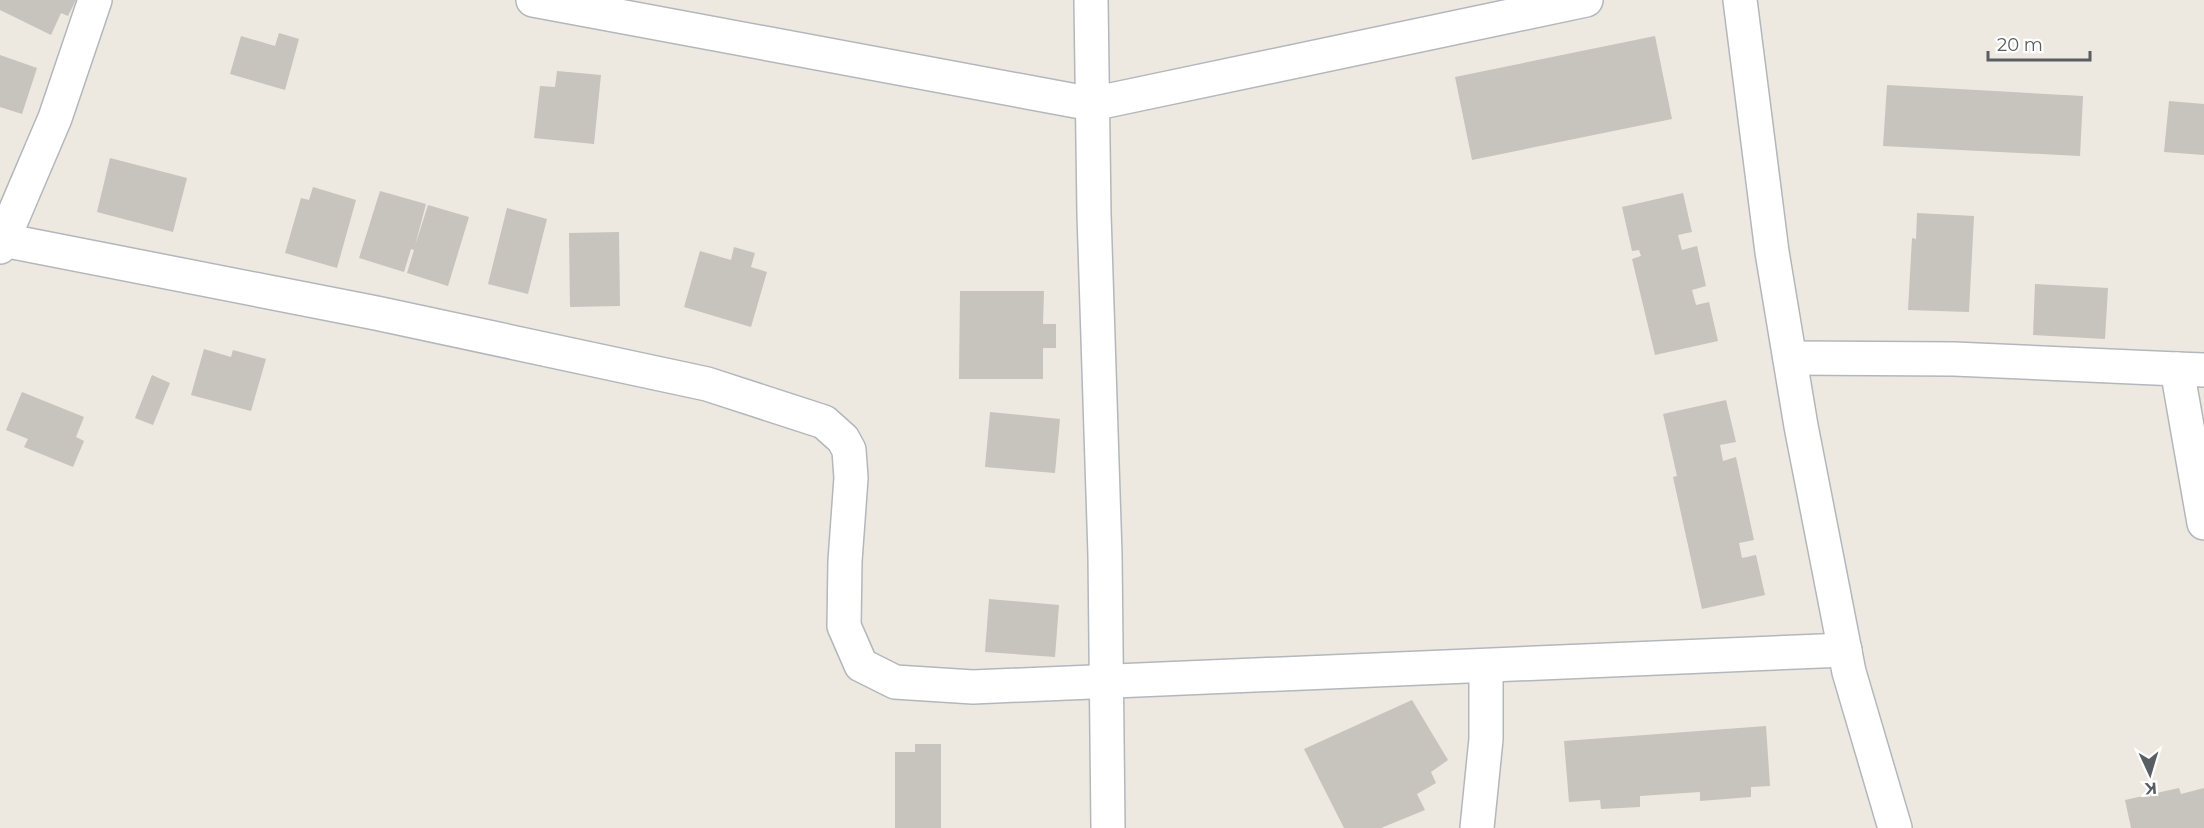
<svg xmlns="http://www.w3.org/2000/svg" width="2204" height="828" font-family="Montserrat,sans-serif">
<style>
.building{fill:#c7c3bd}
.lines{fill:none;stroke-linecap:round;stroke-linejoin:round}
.street-casing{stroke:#b3b7bc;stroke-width:36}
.street{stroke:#fff;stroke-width:33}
</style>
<rect width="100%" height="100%" fill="#ede9e0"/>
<!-- building -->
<g class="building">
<path d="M0,0h76l-8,16 -7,-3 -10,22 -51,-25z"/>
<path d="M279,33l20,6 -14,51 -55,-16 11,-38 34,10z"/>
<path d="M1655,36l17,83 -200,41 -17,-83z"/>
<path d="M0,55l37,13 -15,46 -22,-7z"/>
<path d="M557,71l44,4 -7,69 -60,-6 6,-52 15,1z"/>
<path d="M1887,85l196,11 -3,60 -197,-10z"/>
<path d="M2169,101l35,3v51l-40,-3z"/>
<path d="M110,158l77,20 -14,54 -76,-20z"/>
<path d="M313,187l43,13 -19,68 -52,-15 16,-55 8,2z"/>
<path d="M380,191l46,13 -11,42 13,-41 41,12 -21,69 -41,-13 7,-23 -3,-1 -7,23 -45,-14z"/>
<path d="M1683,193l9,39 -14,3 4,15 15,-4 9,40 -14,4 4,15 13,-3 9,39 -63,14 -23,-96 9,-3 -2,-6 -7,1 -10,-44z"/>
<path d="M507,208l40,11 -19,75 -40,-10z"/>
<path d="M1917,213l57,3 -5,96 -61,-2 4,-72 4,1z"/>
<path d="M619,232l1,74 -50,1 -1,-74z"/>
<path d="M734,247l21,6 -4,14 16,5 -16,55 -67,-20 16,-56 31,9z"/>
<path d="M2035,284l73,4 -3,51 -72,-4z"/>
<path d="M960,291h84l-1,33h13v24h-13v31h-84z"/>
<path d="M204,349l27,8 2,-7 33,9 -15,52 -60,-16z"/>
<path d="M152,375l18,8 -17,42 -18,-7z"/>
<path d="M22,392l62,25 -8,20 8,4 -11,26 -49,-20 4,-8 -22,-9z"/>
<path d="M1726,400l10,42 -16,3 3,16 13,-4 18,83 -15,3 3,15 14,-3 9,40 -63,14 -29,-132 4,-1 -14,-62z"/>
<path d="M990,412l70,7 -5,54 -70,-6z"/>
<path d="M989,599l70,6 -4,52 -70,-5z"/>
<path d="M1412,700l36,60 -17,12 5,11 -19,11 8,16 -44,18h-37l-40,-79z"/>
<path d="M1766,726l4,60 -19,1v10l-51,4v-9l-60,4v11l-39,2 -1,-9 -31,2 -5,-61z"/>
<path d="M915,744h26v84h-46v-76h20z"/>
<path d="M2179,788l2,6 23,-6v40h-73l-6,-28z"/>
</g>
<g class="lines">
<!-- street casing -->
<g class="street-casing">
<g id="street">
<path d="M533,0l559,104 494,-104"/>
<path d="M1091,0l3,214 11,341 3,273"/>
<path d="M1740,0l32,252 29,174 48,246 46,156"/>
<path d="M3,240l373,73 331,71 117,38 19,17 6,11 2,28 -6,83 -1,65 17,39 34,17 78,5 872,-37"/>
<path d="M0,247l55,-129 40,-118"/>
<path d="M1790,358l164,1 223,10 27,154"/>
<path d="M2177,369l27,1"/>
<path d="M1477,828l9,-89v-73"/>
</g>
</g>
<!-- street -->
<use href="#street" class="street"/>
</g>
<!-- north arrow -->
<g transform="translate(2150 774) rotate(176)" stroke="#ffffff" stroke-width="4.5" paint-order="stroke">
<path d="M0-4.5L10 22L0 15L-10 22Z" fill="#595e62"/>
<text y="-9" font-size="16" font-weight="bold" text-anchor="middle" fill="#595e62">K</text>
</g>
<!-- scale -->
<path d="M1988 51v9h102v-9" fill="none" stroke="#595e62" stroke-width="3"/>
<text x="1997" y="51" font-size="18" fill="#595e62" stroke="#ffffff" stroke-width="4.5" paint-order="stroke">20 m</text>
</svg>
